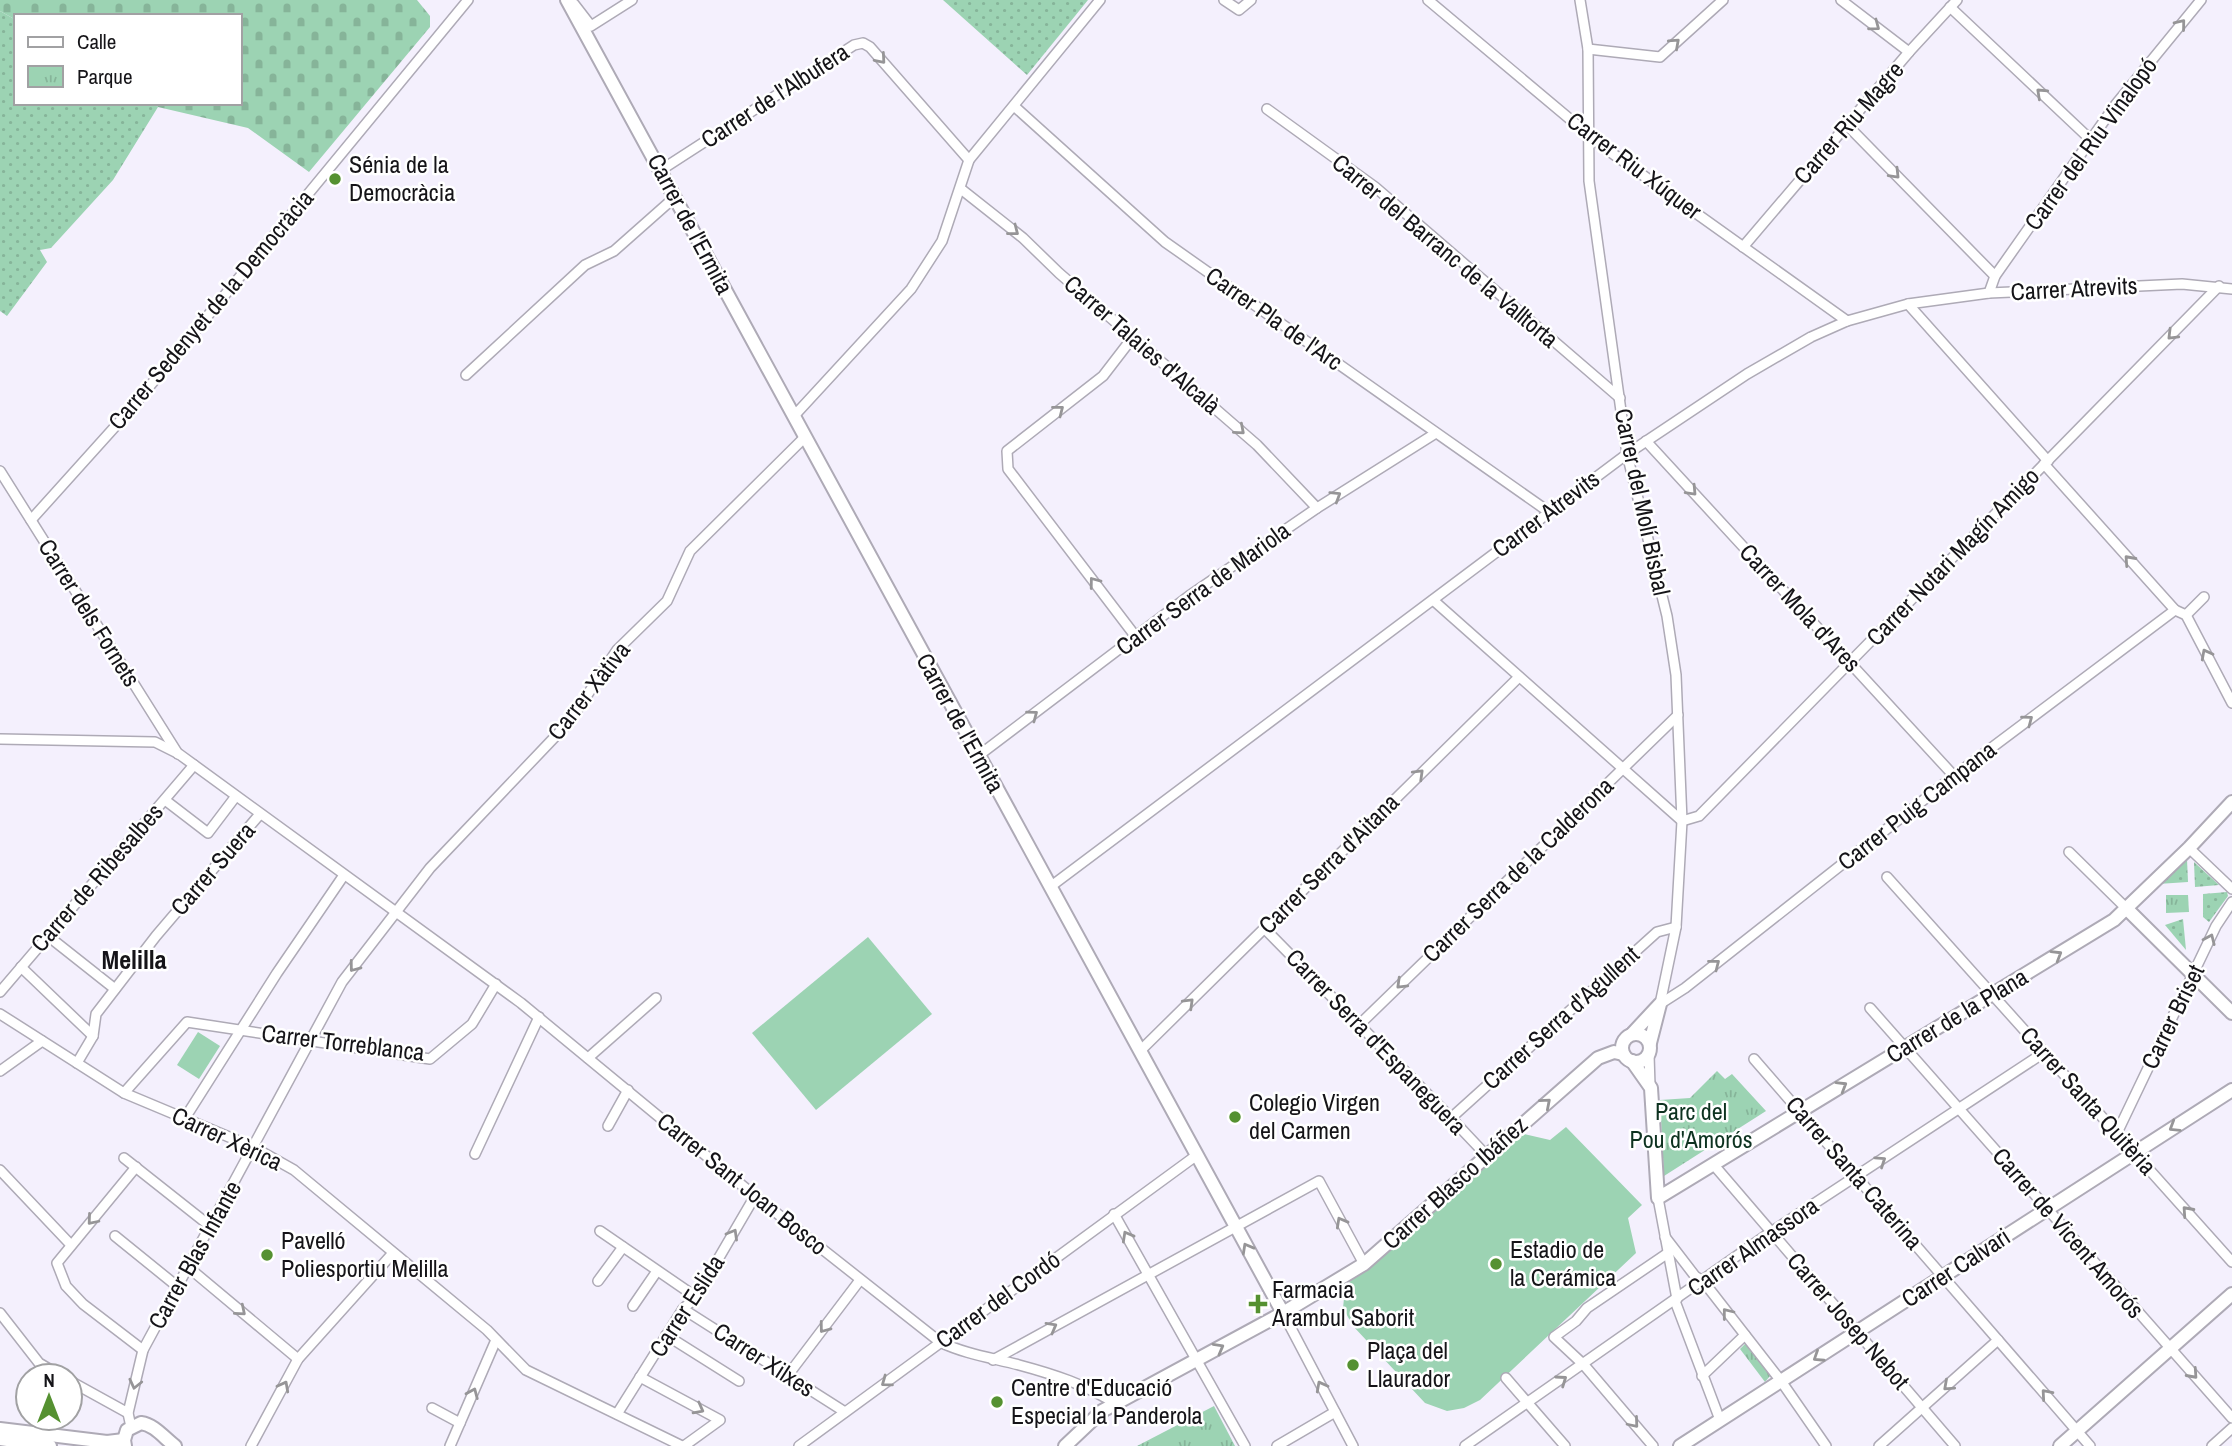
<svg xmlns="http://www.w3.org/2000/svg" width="2232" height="1446" font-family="'Archivo Narrow',sans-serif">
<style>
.grass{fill:url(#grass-dots)}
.cemetery{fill:url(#cemetery-stones)}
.park{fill:url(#park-tufts)}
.garden{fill:#9cd3b3}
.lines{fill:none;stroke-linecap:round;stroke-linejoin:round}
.street-casing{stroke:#aeaab6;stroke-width:12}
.secondary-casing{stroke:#aeaab6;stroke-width:16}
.street{stroke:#fff;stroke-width:9}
.secondary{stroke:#fff;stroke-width:12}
.oneway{stroke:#969597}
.poi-dot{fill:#559131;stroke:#fff;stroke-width:2.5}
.labels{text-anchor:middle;stroke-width:5;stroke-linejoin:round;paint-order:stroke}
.street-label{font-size:24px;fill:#151418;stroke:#fff}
.poi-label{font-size:24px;fill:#151418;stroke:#fff;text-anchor:start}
.park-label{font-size:24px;fill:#0d3220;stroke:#fff}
.neighbourhood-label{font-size:26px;font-weight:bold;fill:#151418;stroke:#fff}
</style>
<defs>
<pattern id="grass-dots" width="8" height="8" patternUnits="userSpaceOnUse" patternTransform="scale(1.75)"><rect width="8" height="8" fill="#9cd3b3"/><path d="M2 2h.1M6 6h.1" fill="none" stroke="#86b499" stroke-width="1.8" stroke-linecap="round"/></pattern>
<pattern id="cemetery-stones" width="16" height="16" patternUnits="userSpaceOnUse" patternTransform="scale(1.75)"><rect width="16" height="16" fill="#9cd3b3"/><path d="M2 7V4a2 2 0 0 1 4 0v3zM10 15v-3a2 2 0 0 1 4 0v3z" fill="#86b499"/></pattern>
<pattern id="park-tufts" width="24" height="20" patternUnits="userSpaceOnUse" patternTransform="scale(1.75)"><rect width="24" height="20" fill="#9cd3b3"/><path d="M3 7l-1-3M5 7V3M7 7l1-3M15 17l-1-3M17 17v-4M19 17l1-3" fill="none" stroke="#86b499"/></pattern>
</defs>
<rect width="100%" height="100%" fill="#f4f0fd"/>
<!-- grass -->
<g class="grass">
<path d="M943,0h145l-61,75z"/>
<path d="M0,11l16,9v83h136l6,4 -45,73 -62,68 -11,2 7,12 -40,54 -7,-5z"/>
<path d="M2187,859l1,23 -30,2z"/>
<path d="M2194,862l25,23 -24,2z"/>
<path d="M2227,892l1,4 -19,26 -6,-5v-23z"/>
<path d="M2183,919l3,31 -21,-25z"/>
</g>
<!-- cemetery -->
<path class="cemetery" d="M0,0h417l13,16v11l-121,145 -61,-44 -90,-21 -6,-4h88v-87h-224v4l-16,-9z"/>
<!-- park -->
<g class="park">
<path d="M2166,895h22l1,17 -23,1z"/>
<path d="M1717,1071l8,8 7,-5 34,37 -102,65 -4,-76 30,-2z"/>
<path d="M1746,1343l24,33 -5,6 -25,-33z"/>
<path d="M1214,1406l21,40h-98z"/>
</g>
<!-- garden -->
<g class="garden">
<path d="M868,937l64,77 -116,96 -64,-77z"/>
<path d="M198,1032l22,14 -21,33 -22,-14z"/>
<path d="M1566,1127l76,78 -14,13 8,35 -156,147 -16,8 -17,3 -22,-8 -72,-77 -10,-18 2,-19 10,-15 161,-142 34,8z"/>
</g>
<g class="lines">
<!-- street casing -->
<g class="street-casing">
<g id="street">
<path d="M1224,0l15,10 12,-10"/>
<path d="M1428,0l174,146 245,175"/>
<path d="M1580,0l8,49 1,132 38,273 40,162 9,59 6,146 -6,106 -16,77"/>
<path d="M1841,0l68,52"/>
<path d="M574,4l17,22 41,-26"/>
<path d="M1950,7l141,133"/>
<path d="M1588,49l72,8 63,-57"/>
<path d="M1014,106l151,136 384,270"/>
<path d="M1267,109l108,78 245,211"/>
<path d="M1847,125l148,151"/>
<path d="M661,170l193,-125 9,-2 7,4 99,113"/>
<path d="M961,189l62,49 36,35 198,172 60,63"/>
<path d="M1743,247l166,-195 48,-52"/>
<path d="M1989,293l6,-17 121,-172 85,-104"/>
<path d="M1908,304l140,157"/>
<path d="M1133,337l-30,39 -96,75 1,18 128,168"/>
<path d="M466,375l119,-110 29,-14 61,-54"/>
<path d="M794,416l117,-127 31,-48 27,-81 131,-160"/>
<path d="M1646,441l308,335"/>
<path d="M2044,464l131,146 11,5 46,88"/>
<path d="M0,471l178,283"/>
<path d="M31,520l99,-110 338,-410"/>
<path d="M1433,600l249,221 17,-5 520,-530"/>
<path d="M2186,615l18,-18"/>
<path d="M0,739l155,3 24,12 342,249 234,193 185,146c25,12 53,16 79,23 34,9 68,20 97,39"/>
<path d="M978,756l211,-160 128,-88 119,-75"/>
<path d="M165,800l43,33 28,-37"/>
<path d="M2189,848l43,41"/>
<path d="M2069,852l58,57"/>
<path d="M1887,877l345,385"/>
<path d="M1050,887l577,-433 120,-80 64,-37 36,-16 61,-17 81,-11 193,-9 50,5"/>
<path d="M1265,929l186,189 35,37"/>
<path d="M48,936l67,53"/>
<path d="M21,967l72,69"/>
<path d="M0,992l194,-227"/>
<path d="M1660,1004l25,-16 269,-212 221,-166"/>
<path d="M1870,1008l362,410"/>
<path d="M0,1014l124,79 129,54 41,23 193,160 39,40 156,76"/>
<path d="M1359,1025l319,-310"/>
<path d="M1140,1051l379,-374"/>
<path d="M1649,1055l1,31"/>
<path d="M588,1058l68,-60"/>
<path d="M1754,1059l336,387"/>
<path d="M77,1063l16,-27 3,-22 60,-78 104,-122"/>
<path d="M0,1071l42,-30"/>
<path d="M124,1093l63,-71 243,37 42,-35 24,-40"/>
<path d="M185,1118l92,-145 67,-98"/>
<path d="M1451,1118l206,-186 19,-5"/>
<path d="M608,1126l20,-36"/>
<path d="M2117,1133l99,-207 16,-24"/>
<path d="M475,1154l64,-137"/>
<path d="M124,1158l86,68"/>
<path d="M1713,1164l242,282"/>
<path d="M136,1167l-79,96 9,23 17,18 60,46"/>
<path d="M0,1170l71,75"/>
<path d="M1658,1198l19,101"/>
<path d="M1114,1214l131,232"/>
<path d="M600,1231l96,66"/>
<path d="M115,1236l63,51"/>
<path d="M1665,1237l30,39 8,5 78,100 45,65"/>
<path d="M188,1267l110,92"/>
<path d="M598,1281l25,-34"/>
<path d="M1675,1301l45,119"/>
<path d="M633,1306l24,-35"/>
<path d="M683,1309l162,103"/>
<path d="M0,1313l39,50 22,13"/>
<path d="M1283,1313l70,133"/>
<path d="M666,1335l73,46"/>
<path d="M993,1360l326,-179 45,83"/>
<path d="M788,1375l72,-95"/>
<path d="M1702,1376l43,-41"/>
<path d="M640,1377l80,43 -36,26"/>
<path d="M1506,1378l59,68"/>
<path d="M70,1381l58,32"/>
<path d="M432,1408l28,15"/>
<path d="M617,1414l66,-105 13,-12 59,-101"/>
<path d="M131,1427l-3,-14 15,-63 199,-368 88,-114 140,-147 47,-71 50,-49 23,-50 115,-114"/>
<path d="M251,1446l47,-87 95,-106"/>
<path d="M450,1446l46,-106"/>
<path d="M799,1446l398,-291"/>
<path d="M1277,1446l58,-34"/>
<path d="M1465,1446l306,-214 274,-180"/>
<path d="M1653,1446l-69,-81 -30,-28 22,-16 11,-13 81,-55"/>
<path d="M1879,1446l119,-106"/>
<path d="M2212,1446l20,-18"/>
</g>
</g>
<!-- secondary casing -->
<g class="secondary-casing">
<g id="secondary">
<path d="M567,0l716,1313"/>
<path d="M2127,909l105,104"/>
<path d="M1633,1033l27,-29 -10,39"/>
<circle cx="1636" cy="1048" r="14"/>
<path d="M1632,1061l19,27 7,110 456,-278 75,-72 43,-46"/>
<path d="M0,1429l107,13 17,-2"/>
<path d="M0,1439l50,7"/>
<path d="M125,1446l-1,-6 3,-10 14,-7c14,2 23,15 34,23"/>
<path d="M1065,1446l37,-35 181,-98 81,-49 234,-206 16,-6 9,2"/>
<path d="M1680,1446l552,-356"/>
<path d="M2060,1446l172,-152"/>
</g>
</g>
<!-- street -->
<use href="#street" class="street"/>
<!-- secondary -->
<use href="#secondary" class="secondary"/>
</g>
<!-- one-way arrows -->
<defs><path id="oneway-chevron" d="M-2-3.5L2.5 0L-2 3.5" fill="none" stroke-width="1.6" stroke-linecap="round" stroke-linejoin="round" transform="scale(1.75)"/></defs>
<g class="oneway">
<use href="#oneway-chevron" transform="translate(2181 24) rotate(-51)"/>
<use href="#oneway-chevron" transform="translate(1875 26) rotate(37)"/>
<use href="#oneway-chevron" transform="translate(1675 43) rotate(-42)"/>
<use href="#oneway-chevron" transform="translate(881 59) rotate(49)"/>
<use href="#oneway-chevron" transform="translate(2041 93) rotate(-137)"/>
<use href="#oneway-chevron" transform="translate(1895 174) rotate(46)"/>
<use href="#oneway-chevron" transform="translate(1014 231) rotate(38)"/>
<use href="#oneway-chevron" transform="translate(2172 335) rotate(135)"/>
<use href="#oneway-chevron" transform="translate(1059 410) rotate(-38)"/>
<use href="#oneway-chevron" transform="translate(1240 430) rotate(41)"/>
<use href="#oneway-chevron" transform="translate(1692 491) rotate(47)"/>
<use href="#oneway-chevron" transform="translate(1336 496) rotate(-32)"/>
<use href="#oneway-chevron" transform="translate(2129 560) rotate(-132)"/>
<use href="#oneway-chevron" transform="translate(1094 582) rotate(-127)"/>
<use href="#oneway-chevron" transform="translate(2206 654) rotate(-118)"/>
<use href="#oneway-chevron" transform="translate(1033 715) rotate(-37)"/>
<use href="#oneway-chevron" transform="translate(2028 720) rotate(-37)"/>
<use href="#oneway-chevron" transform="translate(1419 774) rotate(-44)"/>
<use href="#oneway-chevron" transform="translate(2210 939) rotate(-66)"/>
<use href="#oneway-chevron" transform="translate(2057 955) rotate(-31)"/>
<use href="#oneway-chevron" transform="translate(1715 964) rotate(-38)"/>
<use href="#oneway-chevron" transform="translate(354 967) rotate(127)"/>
<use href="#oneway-chevron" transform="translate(1401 984) rotate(136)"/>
<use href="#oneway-chevron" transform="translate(1189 1003) rotate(-44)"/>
<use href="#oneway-chevron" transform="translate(1842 1086) rotate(-31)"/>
<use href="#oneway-chevron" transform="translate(1546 1103) rotate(-41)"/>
<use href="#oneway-chevron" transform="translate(2174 1127) rotate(148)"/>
<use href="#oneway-chevron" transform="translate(1881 1161) rotate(-34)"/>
<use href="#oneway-chevron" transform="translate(2187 1211) rotate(-132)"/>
<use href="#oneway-chevron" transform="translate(92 1220) rotate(130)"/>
<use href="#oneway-chevron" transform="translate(1341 1222) rotate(-119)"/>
<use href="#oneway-chevron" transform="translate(733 1234) rotate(-60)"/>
<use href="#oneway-chevron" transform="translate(1127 1236) rotate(-119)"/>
<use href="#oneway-chevron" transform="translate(1247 1248) rotate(-119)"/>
<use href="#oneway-chevron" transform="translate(241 1311) rotate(40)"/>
<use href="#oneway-chevron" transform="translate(1727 1313) rotate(-128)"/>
<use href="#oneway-chevron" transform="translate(1052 1327) rotate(-29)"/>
<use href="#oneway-chevron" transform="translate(824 1328) rotate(127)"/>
<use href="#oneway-chevron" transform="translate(1219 1348) rotate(-29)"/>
<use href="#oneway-chevron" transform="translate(1818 1357) rotate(147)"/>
<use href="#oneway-chevron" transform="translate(2193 1374) rotate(48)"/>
<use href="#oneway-chevron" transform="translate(1562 1380) rotate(-35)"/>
<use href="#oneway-chevron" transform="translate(886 1382) rotate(144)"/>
<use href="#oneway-chevron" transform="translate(135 1384) rotate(103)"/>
<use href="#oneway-chevron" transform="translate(284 1386) rotate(-62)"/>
<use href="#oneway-chevron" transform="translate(1321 1386) rotate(-118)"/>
<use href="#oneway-chevron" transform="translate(1948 1386) rotate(138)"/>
<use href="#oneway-chevron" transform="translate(473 1393) rotate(-67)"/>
<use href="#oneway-chevron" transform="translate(2046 1394) rotate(-131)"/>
<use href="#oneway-chevron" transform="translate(699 1409) rotate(28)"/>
<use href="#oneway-chevron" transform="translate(1634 1423) rotate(50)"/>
</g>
<!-- markers -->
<g class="poi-dot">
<circle cx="335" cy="179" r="7"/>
<circle cx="1235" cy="1117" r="7"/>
<circle cx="267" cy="1255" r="7"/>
<circle cx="1496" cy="1264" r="7"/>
<path d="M1254.5 1293.5h7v7h7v7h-7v7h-7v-7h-7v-7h7z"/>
<circle cx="1353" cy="1365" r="7"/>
<circle cx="997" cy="1402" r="7"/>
</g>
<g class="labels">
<!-- street labels -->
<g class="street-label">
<text transform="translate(775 96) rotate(-33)" y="8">Carrer de l'Albufera</text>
<text transform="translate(1849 123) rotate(-49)" y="8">Carrer Riu Magre</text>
<text transform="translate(2091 144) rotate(-54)" y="8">Carrer del Riu Vinalopó</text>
<text transform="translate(1634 166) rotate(37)" y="8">Carrer Riu Xúquer</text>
<text transform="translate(690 224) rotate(62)" y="8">Carrer de l'Ermita</text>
<text transform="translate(1445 251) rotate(40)" y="8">Carrer del Barranc de la Valltorta</text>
<text transform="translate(2074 289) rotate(-3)" y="8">Carrer Atrevits</text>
<text transform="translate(211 310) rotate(-50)" y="8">Carrer Sedenyet de la Democràcia</text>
<text transform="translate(1274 319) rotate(35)" y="8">Carrer Pla de l'Arc</text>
<text transform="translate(1142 345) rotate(41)" y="8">Carrer Talaies d'Alcalà</text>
<text transform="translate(1642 502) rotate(78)" y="8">Carrer del Molí Bisbal</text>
<text transform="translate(1546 514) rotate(-37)" y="8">Carrer Atrevits</text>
<text transform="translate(1953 557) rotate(-46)" y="8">Carrer Notari Magín Amigo</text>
<text transform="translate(1203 589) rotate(-36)" y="8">Carrer Serra de Mariola</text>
<text transform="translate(1800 608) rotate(47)" y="8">Carrer Mola d'Ares</text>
<text transform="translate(89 613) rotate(58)" y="8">Carrer dels Fornets</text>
<text transform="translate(589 691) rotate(-52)" y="8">Carrer Xàtiva</text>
<text transform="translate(960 723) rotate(61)" y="8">Carrer de l'Ermita</text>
<text transform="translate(1917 806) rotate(-38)" y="8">Carrer Puig Campana</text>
<text transform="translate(1329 864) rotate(-45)" y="8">Carrer Serra d'Aitana</text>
<text transform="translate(213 869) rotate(-49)" y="8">Carrer Suera</text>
<text transform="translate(1518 870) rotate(-44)" y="8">Carrer Serra de la Calderona</text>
<text transform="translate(97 878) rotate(-49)" y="8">Carrer de Ribesalbes</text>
<text transform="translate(1957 1016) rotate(-31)" y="8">Carrer de la Plana</text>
<text transform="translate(2173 1017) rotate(-64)" y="8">Carrer Briset</text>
<text transform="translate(1561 1018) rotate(-42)" y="8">Carrer Serra d'Agullent</text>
<text transform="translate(1376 1042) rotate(46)" y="8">Carrer Serra d'Espaneguera</text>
<text transform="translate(343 1043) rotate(7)" y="8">Carrer Torreblanca</text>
<text transform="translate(2088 1101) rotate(48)" y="8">Carrer Santa Quitèria</text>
<text transform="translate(227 1139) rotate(25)" y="8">Carrer Xèrica</text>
<text transform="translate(1854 1173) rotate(49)" y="8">Carrer Santa Caterina</text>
<text transform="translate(1455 1183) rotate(-42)" y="8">Carrer Blasco Ibáñez</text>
<text transform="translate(742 1184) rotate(39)" y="8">Carrer Sant Joan Bosco</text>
<text transform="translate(2068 1233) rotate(49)" y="8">Carrer de Vicent Amorós</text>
<text transform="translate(1753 1247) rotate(-35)" y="8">Carrer Almassora</text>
<text transform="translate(195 1255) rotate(-61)" y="8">Carrer Blas Infante</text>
<text transform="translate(1956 1268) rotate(-33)" y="8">Carrer Calvari</text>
<text transform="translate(998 1300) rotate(-36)" y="8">Carrer del Cordó</text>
<text transform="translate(687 1306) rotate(-57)" y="8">Carrer Eslida</text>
<text transform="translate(1848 1321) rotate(49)" y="8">Carrer Josep Nebot</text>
<text transform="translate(764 1360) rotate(33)" y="8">Carrer Xilxes</text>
</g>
<!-- poi labels -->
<g class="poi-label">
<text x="349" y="173">Sénia de la<tspan x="349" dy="28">Democràcia</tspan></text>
<text x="1249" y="1111">Colegio Virgen<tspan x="1249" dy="28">del Carmen</tspan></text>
<text x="281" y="1249">Pavelló<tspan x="281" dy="28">Poliesportiu Melilla</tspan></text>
<text x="1510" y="1258">Estadio de<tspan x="1510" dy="28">la Cerámica</tspan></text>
<text x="1272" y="1298">Farmacia<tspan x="1272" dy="28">Arambul Saborit</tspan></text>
<text x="1367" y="1359">Plaça del<tspan x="1367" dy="28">Llaurador</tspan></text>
<text x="1011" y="1396">Centre d'Educació<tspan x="1011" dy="28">Especial la Panderola</tspan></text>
</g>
<!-- park labels -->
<g class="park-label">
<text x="1691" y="1120">Parc del<tspan x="1691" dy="28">Pou d'Amorós</tspan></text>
</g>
<!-- neighbourhood labels -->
<g class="neighbourhood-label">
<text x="134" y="969">Melilla</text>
</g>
</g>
<!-- legend -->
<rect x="14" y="14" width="228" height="91" fill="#ffffff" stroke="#a1a1a3" stroke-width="2"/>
<rect x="28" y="37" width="35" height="10" fill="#ffffff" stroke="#a1a1a3" stroke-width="2"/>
<text x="77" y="49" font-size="21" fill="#151418">Calle</text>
<rect x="28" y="66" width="35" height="21" fill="url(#park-tufts)" stroke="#a1a1a3" stroke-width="2"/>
<text x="77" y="84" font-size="21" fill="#151418">Parque</text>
<!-- north arrow -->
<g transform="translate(49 1397)"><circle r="33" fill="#ffffff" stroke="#a1a1a3" stroke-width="2"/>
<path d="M0-5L12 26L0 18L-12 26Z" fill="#559131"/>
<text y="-10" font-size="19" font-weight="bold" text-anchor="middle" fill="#151418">N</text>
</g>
</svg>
